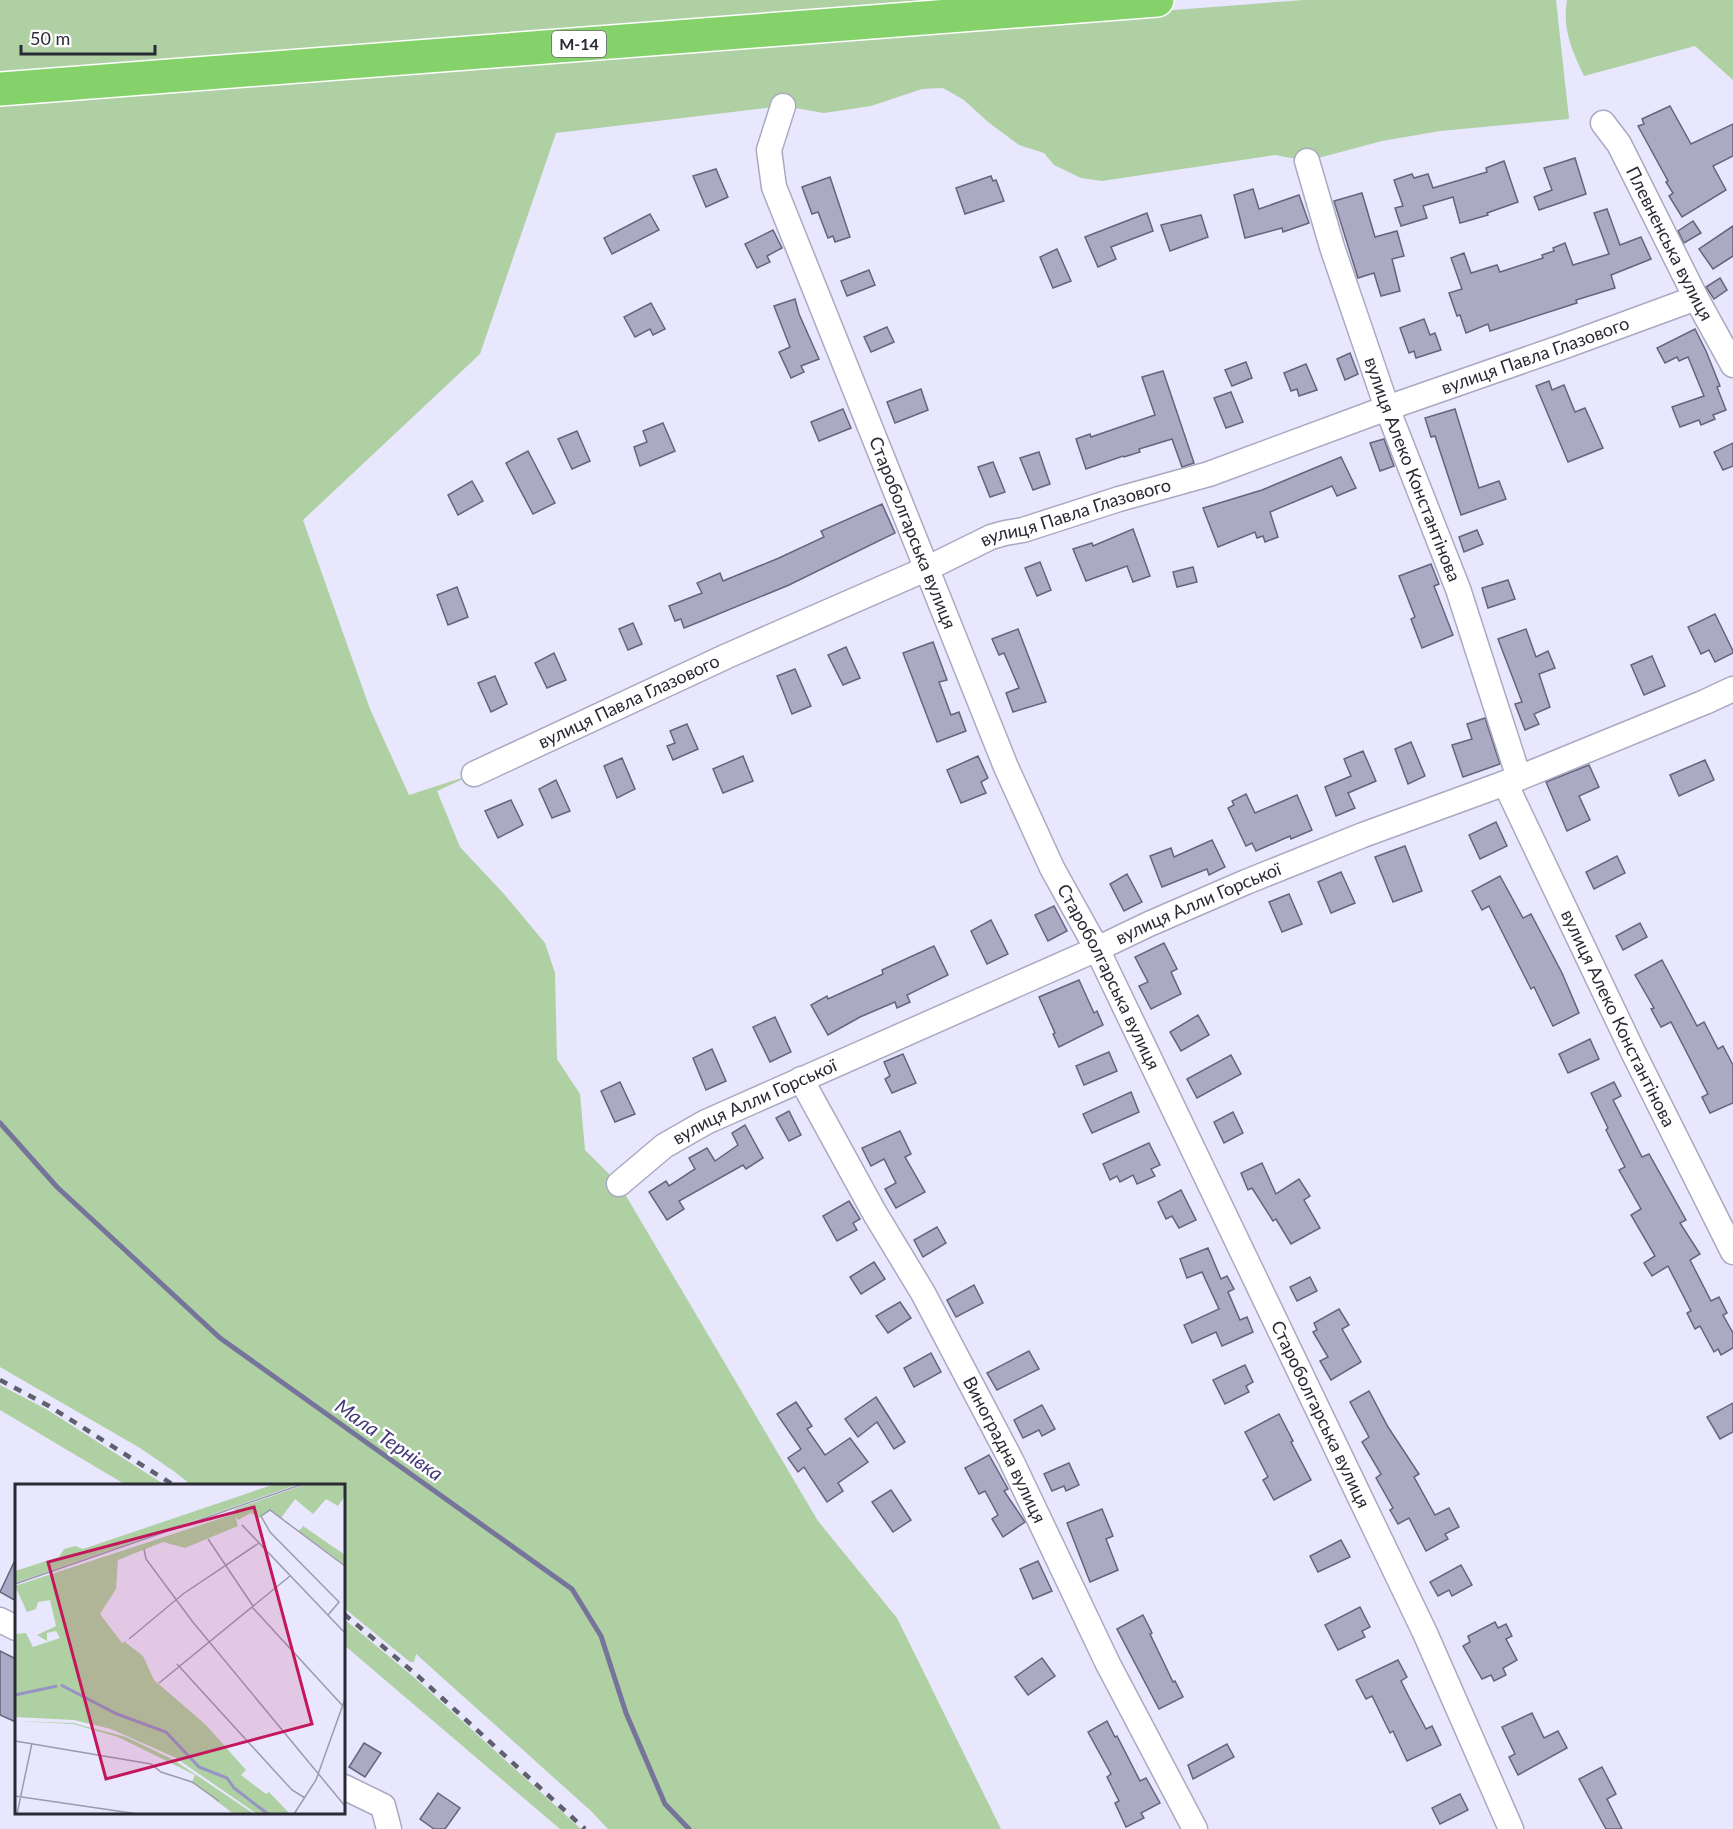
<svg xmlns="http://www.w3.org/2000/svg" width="1733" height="1829" font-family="Lato,sans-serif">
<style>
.green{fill:#aed0a3}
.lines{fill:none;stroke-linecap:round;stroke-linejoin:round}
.stream{stroke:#76749a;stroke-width:5}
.building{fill:#abaac4;stroke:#66647c;stroke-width:1.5}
.minor-casing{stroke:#aaa9c2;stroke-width:27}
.highway-casing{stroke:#fff;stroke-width:36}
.minor{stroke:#fff;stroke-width:24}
.highway{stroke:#85d26b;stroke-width:33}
.rail{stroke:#605f6d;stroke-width:4.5;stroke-dasharray:8 8;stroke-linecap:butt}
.labels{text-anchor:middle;stroke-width:5;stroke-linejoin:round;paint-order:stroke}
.shield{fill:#fff;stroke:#6a6a71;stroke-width:1.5}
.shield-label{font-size:16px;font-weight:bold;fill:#2a2a34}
.street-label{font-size:18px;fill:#2a2a34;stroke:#fff}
.water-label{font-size:20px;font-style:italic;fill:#443a79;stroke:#fff}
.inset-river{fill:none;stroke:#9793c5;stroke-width:3}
.inset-road{fill:none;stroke:#9c9bad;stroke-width:1.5}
.view{fill:#c2185b;fill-opacity:0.15;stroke:#c2185b;stroke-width:3}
.inset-edge{fill:none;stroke:#2a2a34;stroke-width:3}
</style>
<rect width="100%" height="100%" fill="#e8e7fd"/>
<!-- green -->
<g class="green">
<path d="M0,0h1054l-1054,78z"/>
<path d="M1304,0h252l13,119 -129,12 -58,10 -75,20 -32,-6 -173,26 -21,-3 -27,-13 -10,-12 -25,-8 -31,-23 -24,-22 -21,-12 -21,1 -51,17 -47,7 -41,-7 -227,27 -76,221 -177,166 67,189 39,86 65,-21 -37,17 23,56 44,47 41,49 10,30 2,86 23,35 5,56 34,34 199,337 79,97 104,211h-393l-17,-18 -175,-157 -2,8h-4l-66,-54v-122l-153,-1 -16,-13 -35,-24 -140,-81v-1267z"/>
<path d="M1567,0h166v80l-38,-34 -111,30c-12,-26 -22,-47 -17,-76z"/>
<path d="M0,1385l46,24 119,76h-39l-126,-75z"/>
<path d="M344,1619l72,60 165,150h-21l-216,-184z"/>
</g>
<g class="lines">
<!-- stream -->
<path class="stream" d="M0,1123l57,64 163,151 352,251 29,47 25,77 39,91 24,25"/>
</g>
<!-- building -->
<g class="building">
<path d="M1670,106l21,38 42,-20v32l-20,10 13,24 -44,27 -13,-21 4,-3 -7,-11 2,-1 -30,-55 6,-2 -2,-5z"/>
<path d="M1575,158l11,36 -47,16 -5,-13 18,-7 -8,-22z"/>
<path d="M1504,161l14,41 -31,11 1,2 -28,8 -7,-26 -30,9 4,12 -26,8 -6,-18 8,-2 -9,-26 18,-6 2,4 14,-4 5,14 54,-16 -1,-4z"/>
<path d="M716,169l12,28 -22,10 -13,-31z"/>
<path d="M991,176l2,5 3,-1 8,21 -39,13 -9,-26z"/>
<path d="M830,177l20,60 -15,5 -2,-6 -5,2 -10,-26 -6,2 -10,-27z"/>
<path d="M1253,189l6,20 40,-14 10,28 -26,9 -1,-4 -37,10 -11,-43z"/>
<path d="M1362,193l13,44 22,-6 7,25 -12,3 8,32 -19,5 -7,-23 -16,5 -24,-77z"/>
<path d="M1607,209l13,36 21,-8 10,22 -40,16 4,13 -39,12 1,3 -87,28 -2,-7 -22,9 -6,-18 -3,1 -8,-23 13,-4 -11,-31 13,-5 7,20 26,-8 3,7 43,-14 -1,-3 12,-4 -1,-3 12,-5 8,22 36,-11 -15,-41z"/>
<path d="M1147,213l6,18 -42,16 5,12 -18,8 -13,-30z"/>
<path d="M650,214l9,16 -47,24 -8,-16z"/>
<path d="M1201,215l7,22 -38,14 -9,-26z"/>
<path d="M1693,221l8,12 -17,10 -6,-12z"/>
<path d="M1733,226v30l-20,13 -14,-20z"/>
<path d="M773,230l9,18 -15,8 3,6 -13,6 -12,-24z"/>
<path d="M1057,249l14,32 -18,7 -13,-31z"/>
<path d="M869,270l6,15 -28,11 -6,-15z"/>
<path d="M1720,278l7,12 -13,9 -8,-12z"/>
<path d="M795,299l4,15 20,45 -18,7 3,6 -13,6 -12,-26 11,-5 -16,-41z"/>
<path d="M651,303l14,26 -12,6 -3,-6 -15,8 -11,-20z"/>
<path d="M1424,319l6,16 5,-2 6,17 -25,8 -2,-7 -5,2 -9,-25z"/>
<path d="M887,327l7,15 -23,10 -7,-15z"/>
<path d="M1695,329l11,22 14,35 -3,1 9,23 -13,5 2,4 -14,6 -2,-5 -19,7 -8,-20 32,-11 -16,-39 -9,4 -2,-4 -12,6 -8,-15z"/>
<path d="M1350,353l8,21 -13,6 -8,-21z"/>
<path d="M1246,362l6,16 -20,8 -7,-16z"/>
<path d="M1306,364l11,26 -18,6 -2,-7 -6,2 -7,-18z"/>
<path d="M1163,371l31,92 -12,4 -10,-28 -33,10 1,3 -16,5 -1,-1 -37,13 -10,-30 14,-5 1,3 64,-22 -13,-38z"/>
<path d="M1549,381l3,9 12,-5 11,27 10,-4 18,40 -35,14 -32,-76z"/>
<path d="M921,389l7,21 -33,13 -8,-21z"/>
<path d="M1231,392l12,30 -17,6 -12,-30z"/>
<path d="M843,409l8,19 -32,13 -8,-19z"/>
<path d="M1455,409l24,79 20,-7 7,18 -45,16 -26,-79 -4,1 -6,-19z"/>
<path d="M663,423l12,28 -35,15 -6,-19 13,-5 -4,-11z"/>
<path d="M577,431l13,30 -18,8 -14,-30z"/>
<path d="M1384,439l10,27 -14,5 -10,-28z"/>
<path d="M1733,443v23l-10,4 -9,-18z"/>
<path d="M528,451l27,52 -22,11 -27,-51z"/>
<path d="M1039,452l11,32 -17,6 -13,-32z"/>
<path d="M1341,457l15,31 -19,8 -5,-10 -62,26 8,25 -13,5 -2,-6 -6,2 -2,-6 -37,15 -15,-39 59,-18z"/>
<path d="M993,462l12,30 -15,5 -12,-30z"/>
<path d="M472,481l11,20 -25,14 -10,-20z"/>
<path d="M882,504l13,29 -106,52 -90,37 -15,6 -3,-9 -6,2 -6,-15 33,-13 -5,-10 23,-10 3,8 56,-23 45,-21 -3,-6z"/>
<path d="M1133,529l17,47 -17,6 -6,-16 -41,15 -13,-32 19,-6 1,3z"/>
<path d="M1477,530l6,14 -19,8 -5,-15z"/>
<path d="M1040,562l11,28 -14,6 -12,-28z"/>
<path d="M1431,564l8,20 -5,2 19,49 -31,13 -11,-29 4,-2 -16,-41z"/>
<path d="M1193,567l4,15 -20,5 -4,-15z"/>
<path d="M1508,580l7,19 -27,9 -6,-20z"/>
<path d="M457,587l11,30 -20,8 -11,-30z"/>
<path d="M1715,614l18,37v2l-18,9 -6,-12 -8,4 -13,-27z"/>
<path d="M633,623l9,21 -14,6 -9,-21z"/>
<path d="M1018,629l28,73 -33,10 -7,-19 13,-5 -15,-35 -5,2 -7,-16z"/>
<path d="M1526,629l10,28 12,-6 7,17 -16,6 11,33 -16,7 5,10 -14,6 -10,-26 7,-2 -24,-63z"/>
<path d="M933,642l14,38 -8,2 12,33 8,-3 7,19 -29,11 -34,-89z"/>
<path d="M846,647l14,31 -17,7 -15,-30z"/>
<path d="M554,653l12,27 -19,8 -12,-25z"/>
<path d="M1652,656l13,30 -21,9 -13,-30z"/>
<path d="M795,669l16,37 -19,8 -15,-38z"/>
<path d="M495,676l12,28 -16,8 -13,-29z"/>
<path d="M1485,718l15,46 -37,13 -11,-32 20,-6 -5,-15z"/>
<path d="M687,724l11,25 -25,11 -6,-14 8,-3 -5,-12z"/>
<path d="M1411,742l14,34 -17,8 -13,-35z"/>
<path d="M1363,751l13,30 -28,12 7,15 -19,8 -11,-29 26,-11 -7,-17z"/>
<path d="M743,756l10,25 -30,12 -10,-24z"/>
<path d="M978,756l10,22 -7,4 5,11 -25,10 -14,-33z"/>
<path d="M622,758l13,31 -18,9 -13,-32z"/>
<path d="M1705,760l9,20 -35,16 -9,-21z"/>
<path d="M1589,765l10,22 -20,9 11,24 -23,11 -21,-49z"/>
<path d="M556,780l14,31 -18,7 -13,-29z"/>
<path d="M1246,794l9,19 42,-18 15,35 -21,9 -1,-3 -34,15 -4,-8 -6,3 -18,-38 6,-3 -2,-4z"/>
<path d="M511,800l12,25 -25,13 -13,-27z"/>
<path d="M1496,822l11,24 -27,13 -11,-24z"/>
<path d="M1212,840l13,27 -16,8 -2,-6 -45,18 -12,-31 21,-8 3,9z"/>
<path d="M1405,846l17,45 -29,11 -18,-45z"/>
<path d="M1617,856l8,17 -31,16 -8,-17z"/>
<path d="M1341,872l14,31 -24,10 -13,-31z"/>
<path d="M1127,874l15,28 -18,9 -14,-27z"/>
<path d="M1500,876l23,42 8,-4 31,59 17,40 -26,13 -19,-39 -3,2 -42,-83 -7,4 -10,-19z"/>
<path d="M1289,894l13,30 -20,8 -13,-30z"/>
<path d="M1054,906l13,25 -19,10 -13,-26z"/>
<path d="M991,920l17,34 -21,10 -16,-33z"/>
<path d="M1640,923l7,14 -24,13 -7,-14z"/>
<path d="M1164,943l13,26 -6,3 10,22 -30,15 -12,-23 9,-4 -13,-25z"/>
<path d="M934,946l14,29 -41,20 3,7 -13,6 -2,-6 -35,15 -32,18 -17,-30 16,-9 1,3 55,-25 -1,-4z"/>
<path d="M1662,960l35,66 7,-4 14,27 5,-3 10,19v38l-23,10 -8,-16 6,-3 -37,-72 -10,5 -10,-18 3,-1 -19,-33z"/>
<path d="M1079,980l15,33 3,-2 6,14 -44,22 -6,-13 2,-1 -16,-36z"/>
<path d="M1198,1015l11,20 -28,16 -11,-19z"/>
<path d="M775,1017l16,35 -21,10 -17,-35z"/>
<path d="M1590,1039l9,20 -31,14 -9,-19z"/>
<path d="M712,1049l14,32 -20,9 -13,-32z"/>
<path d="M1109,1052l8,19 -33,14 -8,-19z"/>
<path d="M903,1054l13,29 -24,10 -7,-14 5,-3 -6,-14z"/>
<path d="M1231,1055l10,19 -44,24 -10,-19z"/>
<path d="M620,1082l15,32 -20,8 -14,-31z"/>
<path d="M1614,1082l7,14 -8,4 29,57 7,-3 37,66 -6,3 20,31 -10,6 21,41 8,-4 8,16 -4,2 10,18v15l-12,7 -3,-6 -4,3 -14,-26 -5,3 -8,-16 4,-2 -23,-45 -16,10 -8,-13 11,-7 -24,-41 10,-6 -22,-39 6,-3 -19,-37 2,-2 -17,-35z"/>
<path d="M1131,1092l8,20 -47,21 -9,-19z"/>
<path d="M789,1111l12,24 -12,6 -13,-23z"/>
<path d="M1233,1112l10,21 -19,10 -10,-21z"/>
<path d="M745,1125l18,33 -17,11 -3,-4 -64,36 5,8 -17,11 -18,-28 17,-11 3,5 26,-17 -6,-11 18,-10 8,13 23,-16 -6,-12z"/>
<path d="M900,1131l11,23 -6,3 20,35 -29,16 -11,-19 11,-6 -12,-24 -13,7 -9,-18z"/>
<path d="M1149,1143l11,22 -9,4 4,7 -18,8 -4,-9 -13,7 -3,-6 -7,4 -7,-16z"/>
<path d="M1262,1163l14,31 23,-15 11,17 -6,4 16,28 -29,16 -15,-25 -3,2 -21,-33 -4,2 -7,-17z"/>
<path d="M1181,1190l15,30 -17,8 -7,-12 -6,3 -8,-17z"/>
<path d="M849,1201l11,18 -7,4 4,7 -20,11 -14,-25z"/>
<path d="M937,1227l9,16 -23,14 -9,-17z"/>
<path d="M1208,1248l13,31 6,-3 7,13 -6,3 12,28 7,-3 6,15 -31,14 -6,-14 -24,11 -8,-18 35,-16 -17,-37 -15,6 -7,-19z"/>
<path d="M874,1262l11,17 -24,15 -11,-17z"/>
<path d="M1310,1277l7,14 -20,10 -7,-14z"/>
<path d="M974,1285l9,18 -27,14 -9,-17z"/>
<path d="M900,1302l11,16 -23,15 -12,-17z"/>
<path d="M1339,1309l10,16 -7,4 19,33 -30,18 -11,-19 8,-4 -15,-25 4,-2 -3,-7z"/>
<path d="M1029,1351l10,18 -42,21 -10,-17z"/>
<path d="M931,1353l10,19 -27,15 -10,-19z"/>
<path d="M1245,1365l8,17 -7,4 3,6 -24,12 -12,-24z"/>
<path d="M1369,1391l19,36 31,47 -5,3 21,38 14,-7 10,19 -14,7 3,5 -22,12 -17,-33 -11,6 -8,-14 3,-2 -17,-30 5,-4 -19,-32 7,-5 -19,-35z"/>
<path d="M876,1397l29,45 -11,7 -17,-27 -19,15 -13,-18z"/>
<path d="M796,1402l16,24 -5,3 18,26 25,-17 18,24 -30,21 5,8 -16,11 -23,-35 -6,5 -10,-14 13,-9 -24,-35z"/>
<path d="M1733,1403v29l-13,7 -13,-22z"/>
<path d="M1042,1405l13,24 -13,7 -3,-6 -16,8 -9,-18z"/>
<path d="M1279,1414l14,27 -2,1 20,38 -37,20 -11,-20 5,-3 -23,-45z"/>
<path d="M989,1455l19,34 -4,2 21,31 -22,15 -11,-18 6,-4 -13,-24 -6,3 -14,-26z"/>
<path d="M1069,1463l10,22 -13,6 -2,-5 -12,5 -8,-17z"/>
<path d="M891,1490l20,30 -18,12 -21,-30z"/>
<path d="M1102,1509l11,27 -7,3 12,31 -28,12 -23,-59z"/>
<path d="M1341,1540l9,17 -32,15 -8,-16z"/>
<path d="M16,1558v43l-16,-9z"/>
<path d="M1038,1561l14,30 -19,8 -13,-30z"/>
<path d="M1461,1565l11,20 -20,11 -3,-6 -11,6 -8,-14z"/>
<path d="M1360,1607l10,20 -8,4 3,6 -27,13 -13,-25z"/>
<path d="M1143,1615l9,18 -2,1 23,48 2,-1 8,16 -24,12 -42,-80z"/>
<path d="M1495,1622l3,6 8,-4 6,12 -6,3 11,21 -14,8 3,7 -12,6 -3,-6 -9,4 -19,-33 7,-4 -2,-6z"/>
<path d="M0,1651l16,8v63l-16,-7z"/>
<path d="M1042,1658l13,18 -27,19 -13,-18z"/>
<path d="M1398,1660l9,17 -6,4 8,16 17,32 6,-3 9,19 -34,16 -14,-30 -3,2 -18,-37 -6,3 -10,-19z"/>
<path d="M1532,1713l12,25 14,-7 9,17 -49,27 -9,-18 6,-3 -13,-27z"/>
<path d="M1107,1721l8,16 2,-1 23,45 6,-3 14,25 -19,10 3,5 -18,9 -11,-24 4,-2 -12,-24 4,-3 -23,-42z"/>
<path d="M364,1743l17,10 -16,24 -16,-10z"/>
<path d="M1227,1744l7,13 -41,22 -5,-14z"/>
<path d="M1602,1767l14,27 -9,5 15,30h-16l-27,-50z"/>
<path d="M438,1793l22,15 -15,21h-11l-14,-10z"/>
<path d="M1460,1794l8,16 -28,14 -8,-16z"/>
</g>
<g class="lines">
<!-- minor casing -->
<g class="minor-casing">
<g id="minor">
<path id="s1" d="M783,106l-14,44 5,37 232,580 46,101 45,81 328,684 86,196"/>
<path id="s2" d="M1603,123l16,21 77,154 37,67"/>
<path id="s3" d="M1307,161l25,86 55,161 71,181 61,189"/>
<path id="s4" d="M474,774l253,-118 199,-87 65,-32 14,-4 18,-3 96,-31 90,-25 178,-66 178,-62 131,-48"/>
<path id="s5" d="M1505,783l129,271 99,198"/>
<path id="s6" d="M801,1079l73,133 49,81 88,167 97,204 87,165"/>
<path id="s7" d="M619,1184l45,-38 42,-24 391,-173 52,-25 97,-42 117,-47 156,-57 186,-76 28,-13"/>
<path d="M0,1620l16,8"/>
<path d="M344,1787l39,19 6,23"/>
</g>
</g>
<!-- highway casing -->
<g class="highway-casing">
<path id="highway" d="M0,89l1157,-89"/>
</g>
<!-- minor -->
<use href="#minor" class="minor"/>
<!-- highway -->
<use href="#highway" class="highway"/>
<!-- rail -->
<g class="rail">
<path d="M0,1380l49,26 126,80"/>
<path d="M344,1614l74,62 167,153"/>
</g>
</g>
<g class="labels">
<!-- shield labels -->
<rect class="shield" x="552" y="31" width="54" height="26" rx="4.5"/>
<g class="shield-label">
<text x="579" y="50">М-14</text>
</g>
<!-- street labels -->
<g class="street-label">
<text dy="6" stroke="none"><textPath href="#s2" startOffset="138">Плевненська вулиця</textPath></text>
<text dy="6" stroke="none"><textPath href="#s4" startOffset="1143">вулиця Павла Глазового</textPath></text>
<text dy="6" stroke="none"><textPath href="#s3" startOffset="326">вулиця Алеко Константінова</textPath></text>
<text dy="6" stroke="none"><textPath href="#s4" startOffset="657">вулиця Павла Глазового</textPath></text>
<text dy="6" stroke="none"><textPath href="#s1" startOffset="456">Староболгарська вулиця</textPath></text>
<text dy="6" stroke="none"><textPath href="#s4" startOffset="171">вулиця Павла Глазового</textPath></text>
<text dy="6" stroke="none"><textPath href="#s7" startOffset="646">вулиця Алли Горської</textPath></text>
<text dy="6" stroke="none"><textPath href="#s1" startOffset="942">Староболгарська вулиця</textPath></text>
<text dy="6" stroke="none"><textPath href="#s5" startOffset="261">вулиця Алеко Константінова</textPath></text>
<text dy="6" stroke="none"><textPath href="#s7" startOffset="160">вулиця Алли Горської</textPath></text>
<text dy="6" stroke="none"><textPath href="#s1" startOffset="1428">Староболгарська вулиця</textPath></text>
<text dy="6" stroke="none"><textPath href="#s6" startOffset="423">Виноградна вулиця</textPath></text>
</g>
<!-- water labels -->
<g class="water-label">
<text transform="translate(389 1440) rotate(35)" y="7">Мала Тернівка</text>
</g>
</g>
<!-- overview -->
<g transform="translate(15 1484)">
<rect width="330" height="330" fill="#e8e7fd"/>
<path d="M260,0h24l-284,99v-12l44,-14 5,-8 11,-3 8,3zM292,0h38v12l-7,10 -12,-7 -13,15 -18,-15 -14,19 -10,-8 -11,8 -9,-5 -13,7 -3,-4 3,10 -53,22 -22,-6 -45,18 -2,29 -16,25 22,29 7,-4 -4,3 18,14 11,24 52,45 40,45 -5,5 25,19 3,-2 21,22h-33l-81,-56 -65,-29 -37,-9 -59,-3v-83l11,-1 7,14 27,-9 -4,-7 -9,2v8l-10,-6 19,-9 -6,-26 -12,2 -2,7 -9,3 -12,-26 219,-72 1,-5zM288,42l42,29v10l-46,-34zM0,237l58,2 53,14 48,23 80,54 -23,-2 -39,-30 3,-7 -77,-38 -45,-13z" fill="#aed0a3"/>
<path class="inset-river" d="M46,201l56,29 49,18 33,35 28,11 7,10 34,26M0,211l42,-9"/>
<path class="inset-road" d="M227,41l103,108M193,55l45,67M129,65l2,10 46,62 153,185M0,100l288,-100M237,123l90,98M313,131l11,-13 -69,-70 -9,-16 9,-6 75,56M114,155l54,-45 76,-51M162,180l115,126 13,8M144,199l131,-107M0,257l136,23 10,8 31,10 27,19M0,312l123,18M2,330l15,-71M279,330l22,-34 29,-81"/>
<path class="view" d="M239,23l58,217 -206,55 -58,-217z"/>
<rect width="330" height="330" class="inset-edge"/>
</g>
<!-- scale -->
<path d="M21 45v9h134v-9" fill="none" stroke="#2a2a34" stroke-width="3"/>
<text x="30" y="45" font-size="18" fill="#2a2a34" stroke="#ffffff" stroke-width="4.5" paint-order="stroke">50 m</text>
</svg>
